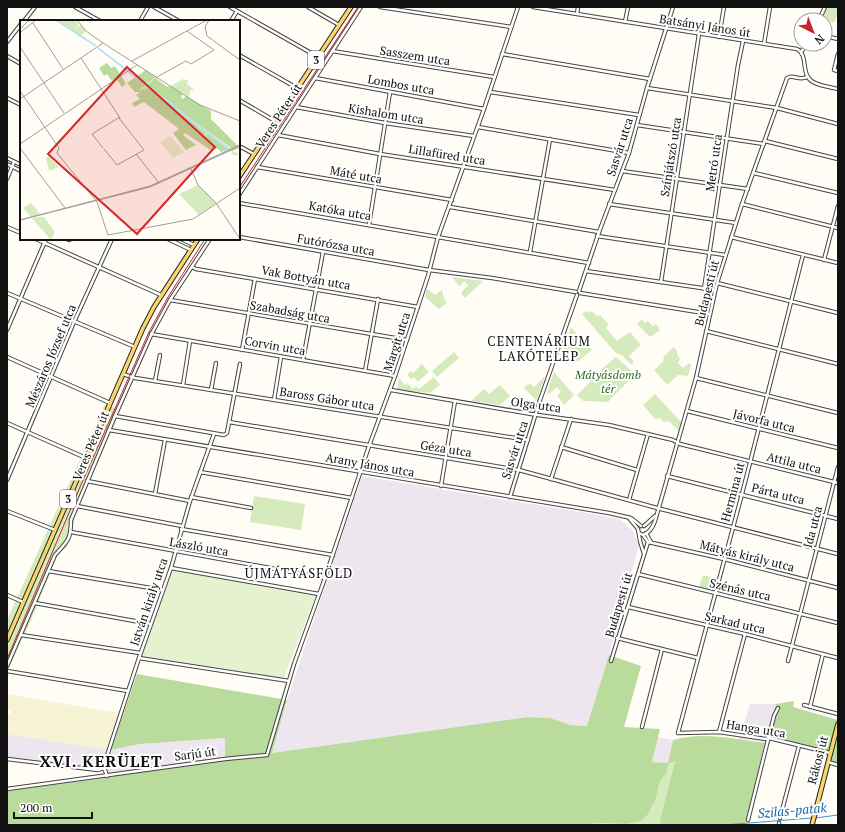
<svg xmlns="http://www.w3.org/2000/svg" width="845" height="832" font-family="'PT Serif',serif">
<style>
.industrial{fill:#eee6ef}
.farmland{fill:#f6f3d4}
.green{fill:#d5ebbd}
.forest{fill:#b9dc9c}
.pitch{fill:#e6f2cf}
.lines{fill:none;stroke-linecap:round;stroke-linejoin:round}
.stream{stroke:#3f96cf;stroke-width:1}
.minor-casing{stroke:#444;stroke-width:4.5}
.major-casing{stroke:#222;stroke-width:5.5}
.minor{stroke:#fff;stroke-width:2.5}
.major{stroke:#f9d66b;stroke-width:3.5}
.tram{stroke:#c4262e;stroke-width:1}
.labels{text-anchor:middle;stroke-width:4;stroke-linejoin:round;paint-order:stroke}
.shield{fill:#fff;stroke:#585858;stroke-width:1}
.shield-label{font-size:11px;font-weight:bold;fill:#111}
.street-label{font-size:12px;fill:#111;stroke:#fff}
.park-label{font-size:12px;font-style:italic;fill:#2f6b1f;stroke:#fff}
.neighbourhood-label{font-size:13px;letter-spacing:1px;fill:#111;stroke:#fff}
.water-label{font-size:13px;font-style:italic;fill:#1768a6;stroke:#fff}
.district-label{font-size:16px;font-weight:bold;letter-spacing:1px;fill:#111;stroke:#fff}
.inset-river{fill:none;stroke:#b9e0f7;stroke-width:2}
.inset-road{fill:none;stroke:#a09f9a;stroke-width:1}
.view{fill:#d62828;fill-opacity:0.15;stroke:#d62828;stroke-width:2}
.inset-edge{fill:none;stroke:#111;stroke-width:2}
</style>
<rect width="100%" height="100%" fill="#fffdf5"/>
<!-- industrial -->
<g class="industrial">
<path d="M362,476l254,42 5,2 11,10 7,15 -30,110 -22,71 -17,-1 -20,-7 -22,-1 -256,36 15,-53z"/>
<path d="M750,704h26l-11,39 -26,-4z"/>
<path d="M7,734l104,16 29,-6 85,-6v19l-120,17 -2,-2 -96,-14z"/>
<path d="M657,737l16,3 -5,24 -16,-2z"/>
</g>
<!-- farmland -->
<path class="farmland" d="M7,694l117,20 -13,36 -104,-16v-20l4,1v-5l-4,-1z"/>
<!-- green -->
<g class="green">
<path d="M828,7h10v6l-4,10 -12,-4z"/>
<path d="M452,277l31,4 -18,17 -4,-5 7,-8 -4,-4 -5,5z"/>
<path d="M427,289l8,6 7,-5 2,9 3,4 -8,6 -14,-12z"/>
<path d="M587,311l2,2 3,-2 5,5 3,-1 9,10 -3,3 11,13 13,-9 11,13 -12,11 5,6 -3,3 -8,-9 -7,-3 -34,-39z"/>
<path d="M642,319l3,4 3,-2 5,5 3,-2 4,6 -10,7 -13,-13z"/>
<path d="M571,327l21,23 -14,11h-3l-12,-12z"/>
<path d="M674,347l3,4v3l3,5 -2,4 5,5 6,-5 2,2 -3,11 -10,-1 -11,10 -13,-15 9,-8 1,-6z"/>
<path d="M454,352l5,6 -22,19 -5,-6z"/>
<path d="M616,357l19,17 -27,28 -25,-1 -6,-6 12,-12 7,-9z"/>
<path d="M422,364l7,8 -11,10 -4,-5 -3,2 -4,-4 4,-4 2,2z"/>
<path d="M554,372l20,23 -10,10 -7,-9 4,-4 -4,-5 -8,7 -2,-2z"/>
<path d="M545,376l-8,25 -13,-13 6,-5 4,4z"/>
<path d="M434,377l6,8 -10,8 -33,-3 2,-12 6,7 2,-2 6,6 3,-3 3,3z"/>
<path d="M500,385l10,11 -10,9 -29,-4 13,-12 5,5z"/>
<path d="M655,394l26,28 -2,9 -10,-10 -5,1 -4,-4 -5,1 -12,-14z"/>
<path d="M516,400l3,4 3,-3 6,6 7,-6 2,2 -3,9 -27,-4z"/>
<path d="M105,404l14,6 -7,23 -3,-1 -14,37 -21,50 -2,16 -6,14 -1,-1 -7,5 -25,63 -26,56v-52z"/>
<path d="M254,496l51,8 -4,26 -51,-8z"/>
<path d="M703,575l14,4 -3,11 -15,-3z"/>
<path d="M675,761l-15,59 1,5h-86l27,-2 22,1 32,-26 4,-17 6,-7 3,-10z"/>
</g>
<!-- forest -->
<g class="forest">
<path d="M609,655l32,11 -17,61 36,2 -8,33 16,1 5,-23c30,-9 62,-1 92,3l-20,82h-84l-1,-5 15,-59 -6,3 -3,10 -6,7 -4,17 -8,16 -7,7 -17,3 -22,-1 -27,2h-568v-34l97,-13 1,-4 120,-17v-19l-85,6 -29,6 26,-76 150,26 -15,53 256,-36 22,1 20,7 17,1z"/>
<path d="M794,701l-1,6 45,13v45l-7,-2 2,-9 -66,-17 9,-33z"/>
</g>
<!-- pitch -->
<path class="pitch" d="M174,570l142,25 -32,83 -143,-22 31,-85z"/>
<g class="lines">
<!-- stream -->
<g class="stream">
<path d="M815,818l23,-3"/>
<path d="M724,825l88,-7"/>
</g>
<!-- minor casing -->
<g class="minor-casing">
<g id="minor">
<path d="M75,7l25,14"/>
<path d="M154,7l25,14"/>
<path d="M230,7l88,50"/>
<path d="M308,7l31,18"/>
<path d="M380,7l131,20"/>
<path d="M533,7l264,42c12,6 3,26 16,33 7,4 17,5 25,7"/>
<path d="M577,14l1,-7"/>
<path d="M819,20l6,-13"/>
<path d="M24,21l11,-14"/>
<path d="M140,21l8,-14"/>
<path d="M231,21l6,-10"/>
<path d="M625,22l3,-15"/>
<path d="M825,36l13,3"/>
<path d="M719,37l5,-30"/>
<path d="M7,42l14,-18"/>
<path d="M764,44l6,-37"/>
<path d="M332,51l162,26"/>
<path d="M801,52l6,-8"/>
<path d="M502,54l148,25"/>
<path d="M838,54l-4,16 4,1"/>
<path d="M239,55l58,33"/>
<path d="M7,56l14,8"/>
<path d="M315,78l169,31"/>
<path d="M647,88l130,20 61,16"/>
<path d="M490,92l149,23"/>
<path d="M7,98l14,7"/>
<path d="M239,100l36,21"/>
<path d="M296,107l89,16 89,13"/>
<path d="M637,125l127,19"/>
<path d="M478,127l151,26"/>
<path d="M278,135l102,19 235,36"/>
<path d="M765,141l73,18"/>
<path d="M239,146l15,8"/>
<path d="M7,158l14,7"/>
<path d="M7,164l14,7"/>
<path d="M257,167l195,33"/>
<path d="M622,171l126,18"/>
<path d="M754,173l84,20"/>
<path d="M7,179l7,-17"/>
<path d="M239,195l122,-188"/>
<path d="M239,203l350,60"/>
<path d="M609,204l127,19"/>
<path d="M742,204l96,24"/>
<path d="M450,207l149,25"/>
<path d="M369,225l21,-133"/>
<path d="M7,227l14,6"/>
<path d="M597,236l128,19"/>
<path d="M239,237l190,33"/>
<path d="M731,237l107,26"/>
<path d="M36,239l125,56"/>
<path d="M67,239l2,1 2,-1"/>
<path d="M168,239l23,11"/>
<path d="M181,239l13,6"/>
<path d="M530,252l20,-113"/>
<path d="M803,255l-61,239 -64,239 41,-1 47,7 3,-1 61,15"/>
<path d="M824,260l14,-54"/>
<path d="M192,267l4,2 222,38"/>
<path d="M429,270l63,8 84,14"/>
<path d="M586,271l129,19"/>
<path d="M661,282l38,-248"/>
<path d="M717,283l121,30"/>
<path d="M704,289l34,-224 5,-24"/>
<path d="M579,291l20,-59 30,-79 18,-65 26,-81"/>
<path d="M7,293l128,54"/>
<path d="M580,293l130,21"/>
<path d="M170,300l237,40"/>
<path d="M7,330l39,-91"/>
<path d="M706,331l132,33"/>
<path d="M151,334l244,42"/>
<path d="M242,350l13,-71"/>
<path d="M7,357l103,46"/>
<path d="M303,360l20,-108"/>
<path d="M365,371l13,-72"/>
<path d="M123,374l12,4 393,62"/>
<path d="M696,378l142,35"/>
<path d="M155,381l5,-26"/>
<path d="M183,385l7,-44"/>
<path d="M211,390l5,-27"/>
<path d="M391,390l140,24 78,11 64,15 7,4 158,39"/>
<path d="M274,400l7,-43"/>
<path d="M687,411l151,37"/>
<path d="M115,416l109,19 3,-2 13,-69"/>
<path d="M229,422l290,48 138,38 181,46"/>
<path d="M7,423l79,35"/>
<path d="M109,430l500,83 22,5 10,8"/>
<path d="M561,447l76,23"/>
<path d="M200,472l152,26"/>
<path d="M667,476l171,43"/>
<path d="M551,479l20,-60"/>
<path d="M7,480l67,-158 38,-83"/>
<path d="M87,481l103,20"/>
<path d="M441,486l14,-85"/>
<path d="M155,494l10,-54"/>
<path d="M191,497l60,11"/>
<path d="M510,497l30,-97 37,-105"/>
<path d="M629,500l19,-66"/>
<path d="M77,506l105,20"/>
<path d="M7,511l48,19"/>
<path d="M629,518l9,11 2,12 4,13"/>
<path d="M644,526l11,-10"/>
<path d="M181,529l152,26"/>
<path d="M71,532l254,46"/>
<path d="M639,533l4,2c6,-2 10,-8 12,-14l41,-143 21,-95 25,-79 45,-126c6,-4 12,3 20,-1"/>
<path d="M646,533l5,9"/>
<path d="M643,535l5,7 76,17 114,29"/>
<path d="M171,568l148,26"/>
<path d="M48,571l115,19"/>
<path d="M638,574l200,49"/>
<path d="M7,595l16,7"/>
<path d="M35,603l116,21"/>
<path d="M628,607l117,27 93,24"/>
<path d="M21,635l119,18"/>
<path d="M617,638l81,20"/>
<path d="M139,658l150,23"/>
<path d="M611,661l37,-119"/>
<path d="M788,661l50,-194"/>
<path d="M7,666l48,-111c13,-14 16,-16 16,-35l44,-104 37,-83 18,-33 40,-61"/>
<path d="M7,671l121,20"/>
<path d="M804,705l34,9"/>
<path d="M810,707l13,-53"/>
<path d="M642,727l20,-78"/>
<path d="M719,732l26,-98"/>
<path d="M7,759l91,11 5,-2"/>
<path d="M828,762l10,3"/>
<path d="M107,776l-2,-6 -2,-2 36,-110 32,-90 19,-67 24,-67"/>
<path d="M7,789l218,-30 42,-4 27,-91 31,-86 44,-132 26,-70 33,-100 10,-39 46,-128 34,-102"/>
<path d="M780,818l19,-72"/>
<path d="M748,820l26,-104 4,-8"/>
<path d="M779,825v-2"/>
</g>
</g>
<!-- major casing -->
<g class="major-casing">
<g id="major">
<path d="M239,177l112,-170"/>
<path d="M7,640l136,-312 11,-21 44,-68"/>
<path d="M812,825l26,-101"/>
</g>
</g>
<!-- minor -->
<use href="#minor" class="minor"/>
<!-- major -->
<use href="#major" class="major"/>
<!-- tram -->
<g class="tram">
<path d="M239,188l119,-181"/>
<path d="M7,659l73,-172 69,-155 19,-35 37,-58"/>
</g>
</g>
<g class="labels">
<!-- shield labels -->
<g class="shield">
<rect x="308" y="51" width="16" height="18" rx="3"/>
<rect x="60" y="490" width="16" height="18" rx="3"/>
</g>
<g class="shield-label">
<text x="316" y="64">3</text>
<text x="68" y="503">3</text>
</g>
<!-- street labels -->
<g class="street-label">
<text transform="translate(705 26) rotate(9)" y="4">Batsányi János út</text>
<text transform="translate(415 56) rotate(9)" y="4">Sasszem utca</text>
<text transform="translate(401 85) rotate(10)" y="4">Lombos utca</text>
<text transform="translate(386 114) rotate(9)" y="4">Kishalom utca</text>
<text transform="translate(279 116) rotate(-57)" y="4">Veres Péter út</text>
<text transform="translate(620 147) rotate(-72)" y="4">Sasvár utca</text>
<text transform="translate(447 155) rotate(9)" y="4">Lillafüred utca</text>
<text transform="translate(671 157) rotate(-81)" y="4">Színjátszó utca</text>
<text transform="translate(714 163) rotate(-82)" y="4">Metró utca</text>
<text transform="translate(356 175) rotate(10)" y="4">Máté utca</text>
<text transform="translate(340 211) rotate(10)" y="4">Katóka utca</text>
<text transform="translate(336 245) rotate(10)" y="4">Futórózsa utca</text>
<text transform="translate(306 278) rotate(10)" y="4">Vak Bottyán utca</text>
<text transform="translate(707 293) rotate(-76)" y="4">Budapesti út</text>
<text transform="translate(290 312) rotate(10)" y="4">Szabadság utca</text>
<text transform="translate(397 342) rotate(-72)" y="4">Margit utca</text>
<text transform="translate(275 346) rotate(10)" y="4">Corvin utca</text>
<text transform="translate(51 356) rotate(-67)" y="4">Mészáros József utca</text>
<text transform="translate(327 399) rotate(9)" y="4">Baross Gábor utca</text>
<text transform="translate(536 405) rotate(8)" y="4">Olga utca</text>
<text transform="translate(764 421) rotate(14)" y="4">Jávorfa utca</text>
<text transform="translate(91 446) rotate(-67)" y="4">Veres Péter út</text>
<text transform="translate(446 449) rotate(9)" y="4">Géza utca</text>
<text transform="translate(515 450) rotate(-72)" y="4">Sasvár utca</text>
<text transform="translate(794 463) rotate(14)" y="4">Attila utca</text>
<text transform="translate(370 465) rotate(10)" y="4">Arany János utca</text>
<text transform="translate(733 492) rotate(-75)" y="4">Hermina út</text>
<text transform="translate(778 494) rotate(14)" y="4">Párta utca</text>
<text transform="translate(813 527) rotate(-75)" y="4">Ida utca</text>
<text transform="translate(199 547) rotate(10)" y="4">László utca</text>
<text transform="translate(747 556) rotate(14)" y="4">Mátyás király utca</text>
<text transform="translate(740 590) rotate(13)" y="4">Szénás utca</text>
<text transform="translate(149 602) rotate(-71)" y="4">István király utca</text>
<text transform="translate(619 605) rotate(-73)" y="4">Budapesti út</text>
<text transform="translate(735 623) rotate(13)" y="4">Sarkad utca</text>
<text transform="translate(756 729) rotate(9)" y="4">Hanga utca</text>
<text transform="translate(195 754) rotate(-8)" y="4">Sarjú út</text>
<text transform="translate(818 760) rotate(-75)" y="4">Rákosi út</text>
</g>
<!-- park labels -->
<g class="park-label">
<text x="608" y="379">Mátyásdomb<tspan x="608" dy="14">tér</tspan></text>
</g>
<!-- neighbourhood labels -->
<g class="neighbourhood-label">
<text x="539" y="346">CENTENÁRIUM<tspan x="539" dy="15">LAKÓTELEP</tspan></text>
<text x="299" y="578">ÚJMÁTYÁSFÖLD</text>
</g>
<!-- water labels -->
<g class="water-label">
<text transform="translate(792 810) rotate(-5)" y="5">Szilas-patak</text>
</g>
<!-- district labels -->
<g class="district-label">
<text x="101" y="767">XVI. KERÜLET</text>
</g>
</g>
<!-- overview -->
<g transform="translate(20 20)">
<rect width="220" height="220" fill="#fffdf5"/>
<path d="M36,0h21l1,5 -4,3 6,-3 6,6 -6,5zM135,58h3l-10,7 82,63 10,-3v3l-7,3 7,4h-7l-2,-4 -68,29 65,-30 -21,-16 -1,1v-2l-57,-45 -11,2 7,-5 -1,-3 4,1zM163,59l6,2 -3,2 9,8 -5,-1 -1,7 -18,-11zM29,136l10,11 -10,4 -3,-13zM178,165l18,18 -17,12 -20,-21zM11,183l9,11 -9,3 -8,-9zM20,197h4l11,15 -4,8 -19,-22z" fill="#d5ebbd"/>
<path d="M87,43l4,5 4,-2 11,18 -4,3 -6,-8 -4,2 -5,-7 -3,2 -5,-8zM126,50l21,17 3,-1 13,8 -2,3 2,2 3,-3 25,15v8l27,27 -17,6 -4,-4 -5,3 -27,-18 -2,2 13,10 -10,5 -13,-17 6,-4 -35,-27 -10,5 -2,-4 8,-4 -4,-4 4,-3h-5l-8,-9zM136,57l-8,8 47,37 35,25v2l-23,-15 -2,1 1,-2 -57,-45 -11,2 7,-5 -1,-3 4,1z" fill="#b9dc9c" fill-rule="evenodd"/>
<path d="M151,116l13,16 -11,6 -13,-16z" fill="#e6f2cf"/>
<path class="inset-river" d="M36,0l40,26M78,28l132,102"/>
<path class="inset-road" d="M57,0l9,11 17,12 97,62 40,16M189,0l-4,7 2,9 33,24M13,3l30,46M0,9l9,-9M1,12l15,-12M0,27l44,66M61,38l39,60M112,41l75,-41M137,57l29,-16 5,3 23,-14 -27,-19M0,71l39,57 -2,5 40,49 11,33 85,-16 47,-31M0,79l83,-56M0,124l117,-79M0,128l45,60M83,128l-11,-14 28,-17M84,129l13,16 27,-15 -25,-32M116,134l23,29M171,149l7,16 18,18 24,36M0,200l130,-33 90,-41M0,200l130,-34 90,-41"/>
<path class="view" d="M107,47l88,80 -78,87 -89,-80z"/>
<rect width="220" height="220" class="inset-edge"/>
</g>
<!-- border -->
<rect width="845" height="832" fill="none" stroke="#111111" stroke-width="16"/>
<!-- north arrow -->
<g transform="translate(813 32) rotate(138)"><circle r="19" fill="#ffffff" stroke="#a0a0a0"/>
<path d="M0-3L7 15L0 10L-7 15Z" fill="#c4262e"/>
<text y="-6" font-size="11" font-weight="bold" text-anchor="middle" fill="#111111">N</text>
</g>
<!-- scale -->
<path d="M14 812v6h78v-6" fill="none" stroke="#111111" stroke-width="2"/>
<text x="20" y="812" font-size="12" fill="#111111" stroke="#ffffff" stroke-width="3" paint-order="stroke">200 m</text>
</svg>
